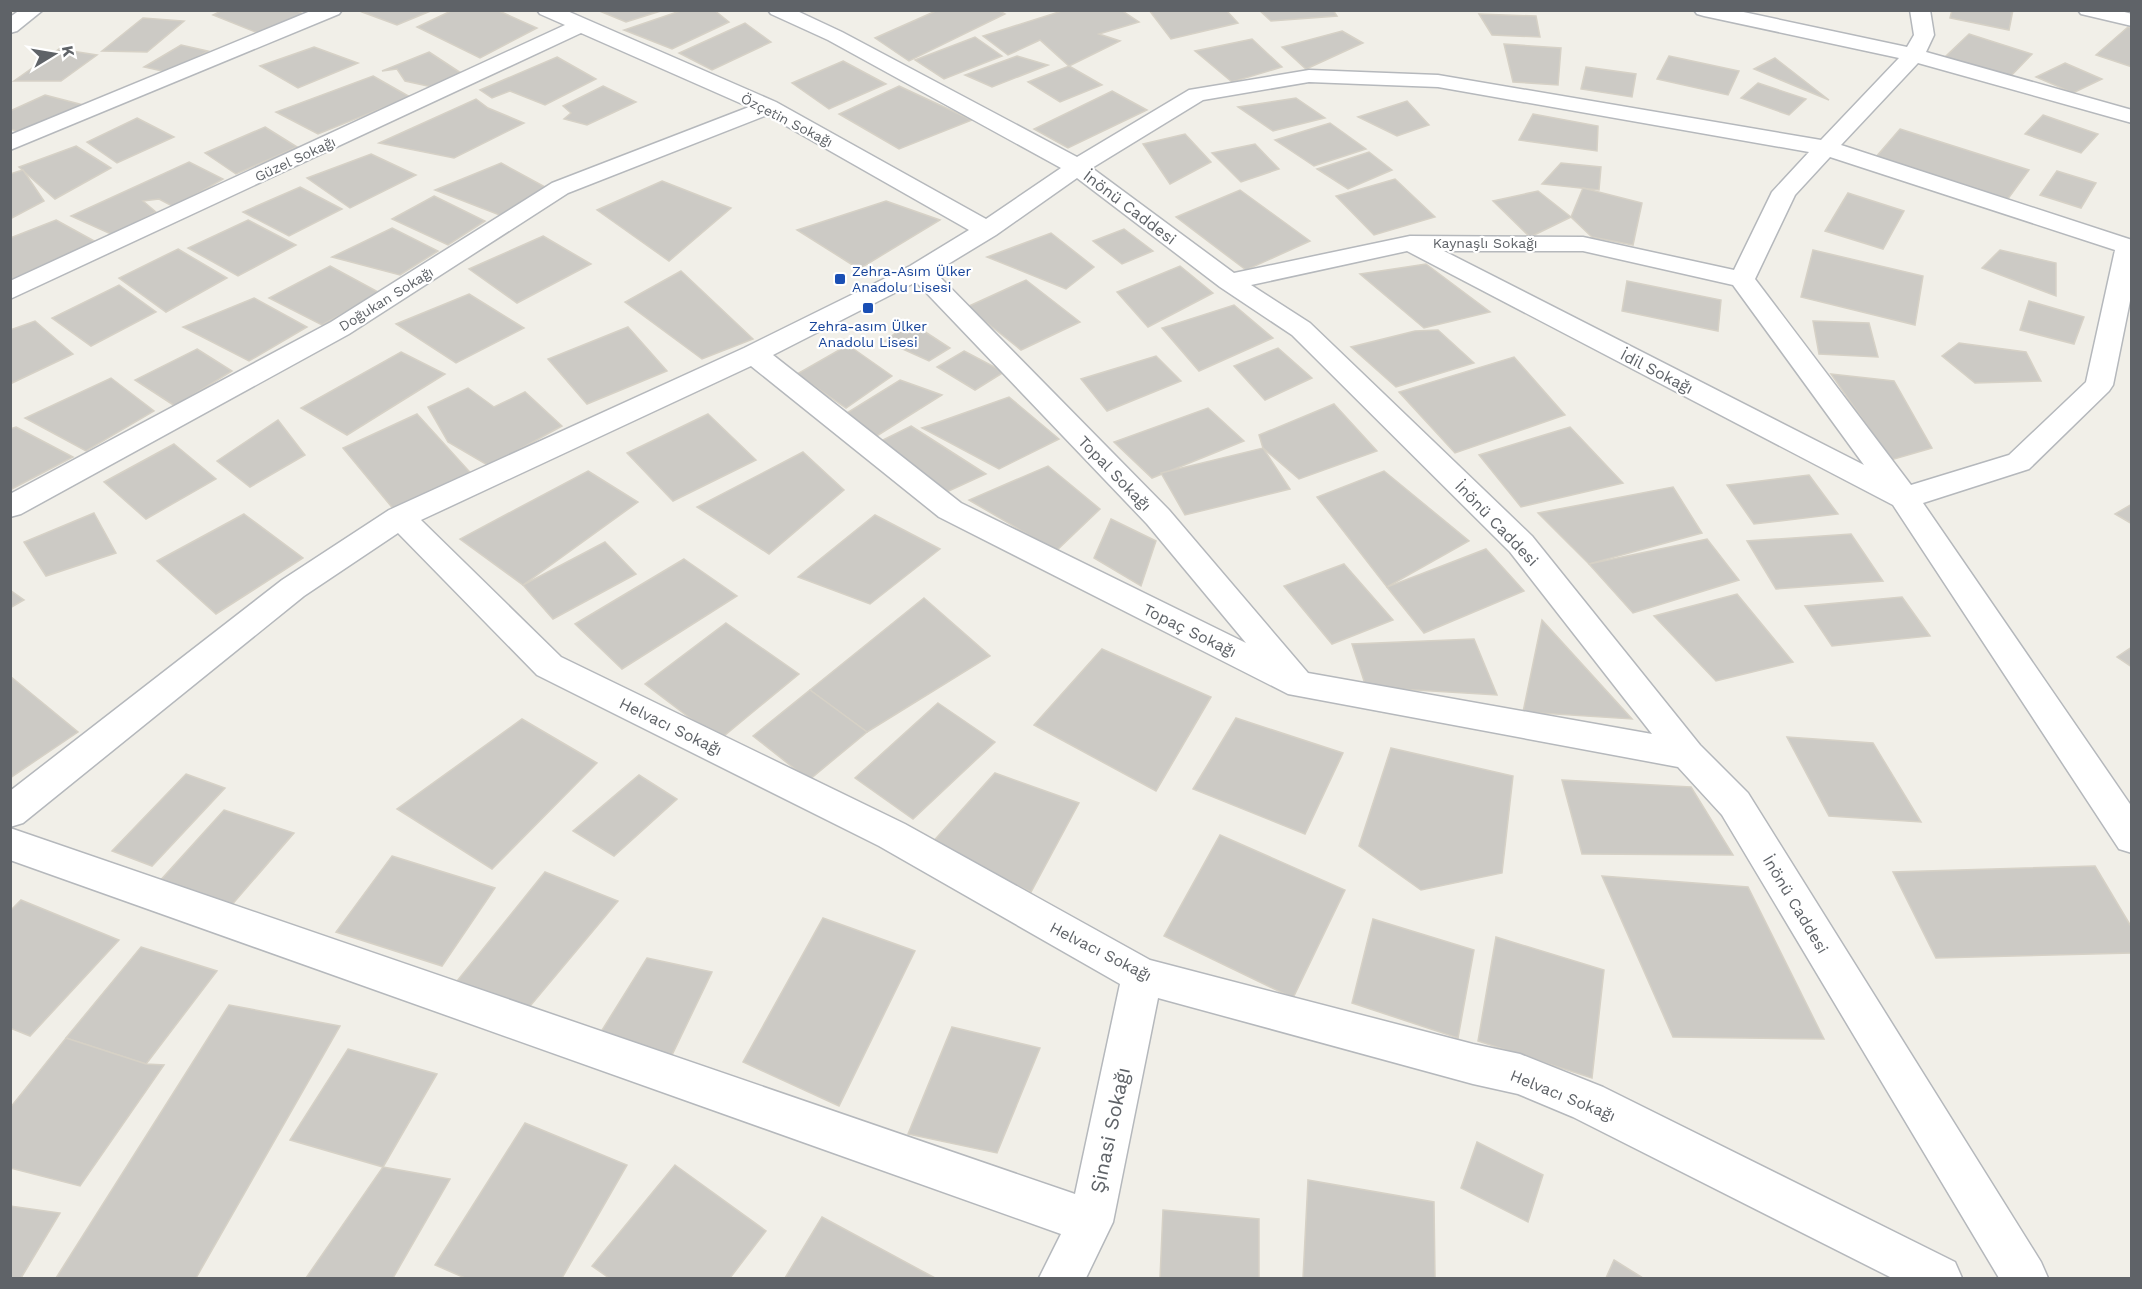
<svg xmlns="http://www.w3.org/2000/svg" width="2142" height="1289" font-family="'Work Sans',sans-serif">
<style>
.building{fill:#cccac5;stroke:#d6d1c6;stroke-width:1.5}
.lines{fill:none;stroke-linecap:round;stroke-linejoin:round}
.minor-casing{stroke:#b5b8bc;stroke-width:3}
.tertiary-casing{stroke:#b5b8bc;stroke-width:3}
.minor{fill:#fff;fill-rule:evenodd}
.tertiary{fill:#fff;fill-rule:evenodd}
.transit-dot{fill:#1a4fb4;stroke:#fff;stroke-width:2}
.labels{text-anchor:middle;stroke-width:4.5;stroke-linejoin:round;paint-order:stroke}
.far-street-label{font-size:14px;fill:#5f6368;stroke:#fff}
.far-transit-label{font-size:14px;fill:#164399;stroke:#fff;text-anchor:start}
.street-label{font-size:16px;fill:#5f6368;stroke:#fff}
.near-street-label{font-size:20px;fill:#5f6368;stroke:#fff}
</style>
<rect width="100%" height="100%" fill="#f1efe8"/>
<!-- building -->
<g class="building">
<path d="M223,10h72l8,4 -45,19 -45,-18z"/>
<path d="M365,10h68l-36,15 -35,-13z"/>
<path d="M453,10h44l40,18 -57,30 -63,-31z"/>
<path d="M597,10h67l-38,12z"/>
<path d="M683,10h31l15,12 -57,27 -48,-19z"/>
<path d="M938,10h60l7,4 -96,47 -34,-23z"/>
<path d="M1065,10h56l18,12 -40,12 21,7 -51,25 -29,-26 -32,15 -25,-19z"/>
<path d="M1149,10h77l12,13 -67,16z"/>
<path d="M1259,10h74l4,6 -66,5z"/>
<path d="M1952,10h61l-4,20 -59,-12z"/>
<path d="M1479,14l57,2 4,21 -48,-2z"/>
<path d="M143,18l41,3 -37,31 -45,-1z"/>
<path d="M745,23l26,19 -59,28 -33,-17z"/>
<path d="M2128,27l4,1v39l-36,-12z"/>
<path d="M1342,31l21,12 -57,26 -24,-22z"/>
<path d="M1969,34l63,20 -23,24 -64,-21z"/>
<path d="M975,37l27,19 -58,23 -29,-19z"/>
<path d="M1252,39l30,28 -50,15 -37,-31z"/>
<path d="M1504,44l57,4 -3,37 -45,-3z"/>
<path d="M181,45l27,6 -37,22 -27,-6z"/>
<path d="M314,47l44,16 -60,25 -38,-22z"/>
<path d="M59,49l38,6 -36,26h-47z"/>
<path d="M429,52l32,21 -29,14 -27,-6 -8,-12 -15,2z"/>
<path d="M1017,56l31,9 -56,22 -27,-12z"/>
<path d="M1669,56l70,15 -11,24 -71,-16z"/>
<path d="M557,57l39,22 -51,26 -35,-14 -18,7 -12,-8z"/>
<path d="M1775,58l54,42 -75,-31z"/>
<path d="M843,61l43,23 -57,25 -37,-26z"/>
<path d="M2065,63l37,16 -29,14 -37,-16z"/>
<path d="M1069,66l33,19 -42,17 -32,-20z"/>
<path d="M1586,67l50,7 -4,23 -51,-8z"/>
<path d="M373,76l37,21 -92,37 -42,-22z"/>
<path d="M1758,83l48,16 -17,16 -48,-17z"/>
<path d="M603,86l33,16 -49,23 -23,-6 7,-6 -8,-7z"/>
<path d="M899,86l73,34 -73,29 -60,-35z"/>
<path d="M1112,91l35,19 -79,38 -34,-19z"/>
<path d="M45,95l42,11 -64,27 -13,-4v-18z"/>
<path d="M1296,98l29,20 -52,13 -35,-24z"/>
<path d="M476,99l12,9 36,15 -70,35 -75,-15z"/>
<path d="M1407,101l22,24 -32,11 -39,-19z"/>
<path d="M1533,114l65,12 -1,25 -78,-11z"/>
<path d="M2043,115l55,19 -17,19 -56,-19z"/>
<path d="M137,118l37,19 -57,26 -30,-21z"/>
<path d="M1330,123l36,26 -52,17 -39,-26z"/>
<path d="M265,127l32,20 -61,27 -31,-21z"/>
<path d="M1900,129l129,41 -22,30 -131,-43z"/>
<path d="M1185,134l26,28 -41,22 -27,-40z"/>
<path d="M1255,144l24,25 -38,13 -29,-29z"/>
<path d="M76,146l35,22 -56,31 -36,-32z"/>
<path d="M1369,152l23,18 -44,19 -31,-20z"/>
<path d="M371,154l45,21 -66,33 -43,-30z"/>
<path d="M189,162l34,17 -49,28 -15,-8 -16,2 13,11 -43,23 -42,-19z"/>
<path d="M501,163l46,25 -45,28 -67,-26z"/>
<path d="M1561,163l40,4 -2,23 -57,-6z"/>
<path d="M23,170l21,31 -34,18v-45z"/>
<path d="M2057,171l39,12 -15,25 -41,-13z"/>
<path d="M1395,179l40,38 -61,18 -38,-39z"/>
<path d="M662,181l69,27 -62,53 -72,-51z"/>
<path d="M300,187l42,22 -53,27 -46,-24z"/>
<path d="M1583,188l59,15 -9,42 -41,-8 -21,-20z"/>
<path d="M1240,190l70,51 -64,29 -70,-53z"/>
<path d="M1538,191l33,26 -41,20 -37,-36z"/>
<path d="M1848,193l56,18 -21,38 -58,-18z"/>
<path d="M434,196l51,25 -37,24 -56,-26z"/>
<path d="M886,201l54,19 -81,49 -62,-39z"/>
<path d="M56,220l40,22 -86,39v-43z"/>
<path d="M248,220l48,25 -58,31 -50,-28z"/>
<path d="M392,228l46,23 -38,24 -68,-18z"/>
<path d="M1124,229l29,22 -31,13 -29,-23z"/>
<path d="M1051,233l43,34 -28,22 -79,-32z"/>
<path d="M543,236l48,28 -74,39 -48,-34z"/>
<path d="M178,249l49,29 -61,34 -47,-34z"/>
<path d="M1813,250l110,26 -8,49 -114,-28z"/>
<path d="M2000,250l56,13v33l-74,-28z"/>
<path d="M1426,264l64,48 -66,16 -64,-54z"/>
<path d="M330,266l50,27 -58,32 -53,-27z"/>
<path d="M1180,266l33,27 -65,34 -31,-35z"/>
<path d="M681,271l72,68 -51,20 -77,-57z"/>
<path d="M1026,280l54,42 -59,28 -54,-43z"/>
<path d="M1627,281l94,19 -3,31 -96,-20z"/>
<path d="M119,285l37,27 -65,34 -39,-28z"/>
<path d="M469,294l55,34 -68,35 -60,-39z"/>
<path d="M254,298l53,29 -58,34 -66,-34z"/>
<path d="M2029,301l55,16 -10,27 -54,-14z"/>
<path d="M1234,305l39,33 -74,33 -37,-43z"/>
<path d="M35,321l38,33 -63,30v-54z"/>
<path d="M1813,321l56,2 9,34 -59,-3z"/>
<path d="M910,322l40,26 -21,13 -44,-20z"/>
<path d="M628,327l39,44 -80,33 -39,-45z"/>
<path d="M1438,330l36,33 -78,24 -45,-40 64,-16z"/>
<path d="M1959,343l67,9 15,29 -66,2 -33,-27z"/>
<path d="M848,345l44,31 -46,32 -49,-34z"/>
<path d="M1278,348l34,30 -47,22 -31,-34z"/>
<path d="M197,349l35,22 -57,35 -40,-26z"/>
<path d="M964,351l40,21 -29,18 -38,-23z"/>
<path d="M401,352l44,22 -98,61 -46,-27z"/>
<path d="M1156,356l25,25 -74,30 -26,-32z"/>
<path d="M1514,357l51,58 -110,38 -56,-61z"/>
<path d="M1831,374l63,7 38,67 -41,12z"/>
<path d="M111,378l43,33 -68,40 -61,-33z"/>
<path d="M900,380l42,15 -67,42 -33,-21z"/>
<path d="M468,388l26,19 31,-15 37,34 -73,40 -41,-24 -20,-35z"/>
<path d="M1009,397l50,42 -60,30 -77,-41z"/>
<path d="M1334,404l43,47 -78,28 -36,-31 -4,-13z"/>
<path d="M1208,408l36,33 -92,37 -38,-36z"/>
<path d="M417,414l60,66 -77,37 -57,-69z"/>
<path d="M708,414l48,46 -83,41 -46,-48z"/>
<path d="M278,420l27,35 -55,32 -33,-26z"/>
<path d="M911,426l75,48 -44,20 -63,-52z"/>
<path d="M16,427l57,30 -63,33v-61z"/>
<path d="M1570,427l53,56 -102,24 -42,-52z"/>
<path d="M174,444l42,35 -70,40 -42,-37z"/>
<path d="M1263,448l27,41 -105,26 -24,-42z"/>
<path d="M803,452l41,38 -75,64 -72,-47z"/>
<path d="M1048,466l52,43 -44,42 -87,-51z"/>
<path d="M588,471l50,31 -115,83 -63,-46z"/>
<path d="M1384,471l85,70 -82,46 -70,-90z"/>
<path d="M1809,475l29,39 -84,10 -27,-39z"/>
<path d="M1673,487l29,46 -113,31 -51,-51z"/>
<path d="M2132,504v20l-17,-10z"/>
<path d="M94,513l22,40 -70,23 -22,-34z"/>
<path d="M244,514l59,44 -87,56 -59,-53z"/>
<path d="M875,515l65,34 -70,55 -72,-27z"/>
<path d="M1111,519l45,22 -15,45 -47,-28z"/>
<path d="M1851,534l32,47 -107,8 -29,-48z"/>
<path d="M1707,539l32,41 -106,33 -44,-49z"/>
<path d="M605,542l31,32 -83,45 -30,-34z"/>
<path d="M1486,549l38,42 -100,42 -37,-46z"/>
<path d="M684,559l53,37 -115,73 -47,-45z"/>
<path d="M1344,564l49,56 -61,24 -48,-58z"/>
<path d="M10,590l14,10 -14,8z"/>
<path d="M1737,594l56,68 -77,19 -62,-65z"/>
<path d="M1902,597l28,39 -98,10 -27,-40z"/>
<path d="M924,598l66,58 -123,76 -57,-42z"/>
<path d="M1542,620l90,99 -109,-7z"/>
<path d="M726,623l73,51 -80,66 -74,-56z"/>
<path d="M1474,639l23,56 -131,-8 -14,-43z"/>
<path d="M2132,647v20l-15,-10z"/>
<path d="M1102,649l109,48 -55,94 -122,-66z"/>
<path d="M10,676l68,56 -68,46z"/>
<path d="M810,690l57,42 -58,48 -56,-44z"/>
<path d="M938,703l57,39 -82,77 -58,-41z"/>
<path d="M1236,718l107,35 -38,81 -112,-45z"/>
<path d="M522,719l75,44 -105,106 -95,-60z"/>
<path d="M1787,737l86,6 48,79 -92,-6z"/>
<path d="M1391,748l122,28 -11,97 -81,17 -62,-44z"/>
<path d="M995,773l84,30 -48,89 -101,-47z"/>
<path d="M186,774l39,14 -73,78 -40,-15z"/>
<path d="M639,775l38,24 -63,57 -41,-25z"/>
<path d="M1562,780l129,7 42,68 -151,-1z"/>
<path d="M224,810l70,23 -64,74 -72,-24z"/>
<path d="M1220,835l125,55 -52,108 -129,-62z"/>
<path d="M392,856l103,32 -53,78 -106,-34z"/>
<path d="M2095,866l37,62v25l-196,5 -43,-86z"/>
<path d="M545,872l73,29 -92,110 -81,-15z"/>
<path d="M1602,876l146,11 76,152 -151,-2z"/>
<path d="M21,900l98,40 -89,96 -20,-8v-117z"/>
<path d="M823,918l92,33 -76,155 -96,-44z"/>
<path d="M1373,919l101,31 -16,88 -106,-35z"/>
<path d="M1496,937l108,33 -12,108 -114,-37z"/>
<path d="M141,947l76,24 -71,93 -80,-26z"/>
<path d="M647,958l65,14 -41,85 -72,-22z"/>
<path d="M229,1005l111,21 -144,252h-140z"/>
<path d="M952,1027l88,21 -43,105 -89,-19z"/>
<path d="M66,1038l80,26 18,1 -84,121 -70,-18v-60z"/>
<path d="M348,1049l89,25 -54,93 -93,-27z"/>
<path d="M525,1123l102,42 -65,113h-97l-30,-13z"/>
<path d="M1477,1142l66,33 -15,47 -67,-34z"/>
<path d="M675,1165l91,66 -36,47h-121l-17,-12z"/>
<path d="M383,1167l67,12 -57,99h-87z"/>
<path d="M1308,1180l126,22 1,76h-132z"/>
<path d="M10,1206l50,7 -39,65h-11z"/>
<path d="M1163,1210l96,9v59h-99z"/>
<path d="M822,1217l113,61h-150z"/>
<path d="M1614,1260l29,18h-37z"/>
</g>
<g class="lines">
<!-- minor casing -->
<g class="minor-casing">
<g id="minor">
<path d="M313,10h29l-3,4 -329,136v-15z"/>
<path d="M537,10h28l211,92 210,117 75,-51 -233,-128 -57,-26 -3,-4h27l47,22 235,125 112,-67 120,-20 129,5 383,65 78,-82 -195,-42 -7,-2 -3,-4h40l173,37 7,-12 -4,-25h20l4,25 -8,17 206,58v13l-214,-60 -77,82 291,95v51l-19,94 -4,6 -80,78 -106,34 209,304v46l-13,-4 -226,-344 -486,-254 -156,34 59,38 222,213 168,209 48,48 293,469 7,16h-49l-277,-463 -44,-48 -390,-73 -349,-177 -188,-151 -330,154 140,137 344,167 245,136 323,84 47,10 83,33 352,175 7,16h-70l-319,-161 -55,-23 -45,-10 -315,-86 -45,224 -27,56h-47l22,-44 -1051,-374v-32l1065,366 45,-210 -241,-138 -342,-171 -139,-142 -94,63 -281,227 -13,4v-36l272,-211 107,-70 355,-162 166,-82 59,-36 -202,-115 -199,78 -219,141 -328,180 -11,3v-23l321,-172 221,-139 197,-76 -168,-74 -571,266v-18l555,-256 -25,-11zM1309,82l129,5 371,65 -37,40 -38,78 -151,-33 -173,-1 -176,37 -142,-105 111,-68zM1830,157l285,93 -29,132 -77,73 -98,30 -156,-206 40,-84zM1077,178l143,109 72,48 218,217 142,182 -344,-61 -139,-163 -234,-238 61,-37zM1444,251h139l150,34 131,180zM916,282l231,242 99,119 -285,-140 -188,-148z"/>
<path d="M2078,10h39l15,4v12l-51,-12z"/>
</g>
</g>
<!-- tertiary casing -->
<g class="tertiary-casing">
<path id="tertiary" d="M20,10h23l-26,21 -7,2v-16z"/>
</g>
<!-- minor -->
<use href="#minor" class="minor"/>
<!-- tertiary -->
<use href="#tertiary" class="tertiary"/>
</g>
<!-- markers -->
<g class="transit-dot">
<rect x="834" y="273" width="12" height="12" rx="3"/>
<rect x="862" y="302" width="12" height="12" rx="3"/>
</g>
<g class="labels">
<!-- far-street labels -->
<g class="far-street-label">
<text transform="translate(787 120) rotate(27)" y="5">Özçetin Sokağı</text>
<text transform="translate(295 159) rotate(-25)" y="5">Güzel Sokağı</text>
<text x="1485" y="248">Kaynaşlı Sokağı</text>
<text transform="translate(386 299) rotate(-32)" y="5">Doğukan Sokağı</text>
</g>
<!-- far-transit labels -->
<g class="far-transit-label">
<text x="852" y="276">Zehra-Asım Ülker<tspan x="852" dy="16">Anadolu Lisesi</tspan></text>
<text x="868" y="331" text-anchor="middle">Zehra-asım Ülker<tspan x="868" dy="16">Anadolu Lisesi</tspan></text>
</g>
<!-- street labels -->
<g class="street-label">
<text transform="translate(1130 207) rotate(37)" y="6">İnönü Caddesi</text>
<text transform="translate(1657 371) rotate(27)" y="6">İdil Sokağı</text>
<text transform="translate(1115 473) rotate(46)" y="6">Topal Sokağı</text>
<text transform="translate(1497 523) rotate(46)" y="6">İnönü Caddesi</text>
<text transform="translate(1190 630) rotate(26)" y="6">Topaç Sokağı</text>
<text transform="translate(671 726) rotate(26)" y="6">Helvacı Sokağı</text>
<text transform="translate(1796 904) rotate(59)" y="6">İnönü Caddesi</text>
<text transform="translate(1101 951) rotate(27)" y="6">Helvacı Sokağı</text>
<text transform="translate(1563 1095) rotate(22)" y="6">Helvacı Sokağı</text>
</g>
<!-- near-street labels -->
<g class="near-street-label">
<text transform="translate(1110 1130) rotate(-78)" y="7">Şinasi Sokağı</text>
</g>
</g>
<!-- border -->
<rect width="2142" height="1289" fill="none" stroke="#5f6368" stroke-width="24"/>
<!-- north arrow -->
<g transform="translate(54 54) rotate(79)" stroke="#ffffff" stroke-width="4.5" paint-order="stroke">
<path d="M0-4.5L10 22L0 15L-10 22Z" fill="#5f6368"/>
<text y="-9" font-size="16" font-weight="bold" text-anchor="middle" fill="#5f6368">K</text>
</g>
</svg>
